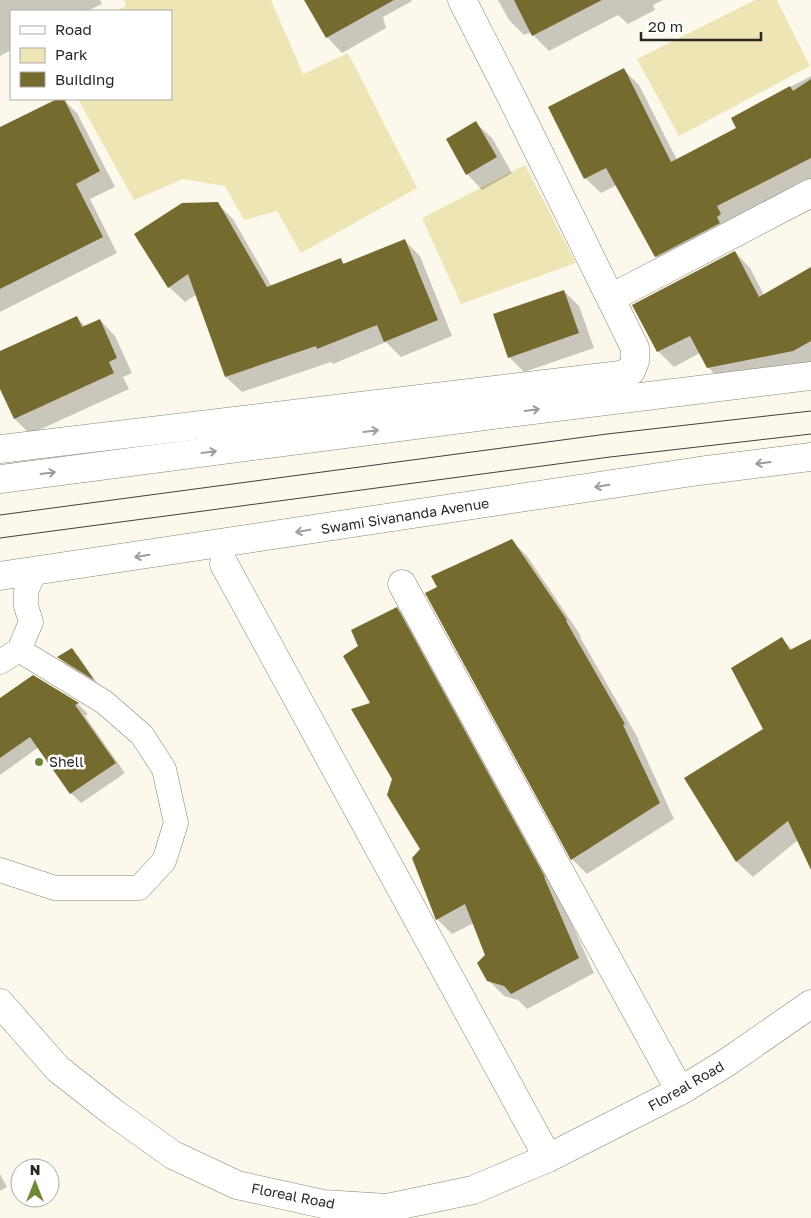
<svg xmlns="http://www.w3.org/2000/svg" width="811" height="1218" font-family="'Golos Text',sans-serif">
<style>
.green{fill:#eee5b5}
.shadow{fill:#0003}
.building{fill:#766b2f}
.lines{fill:none;stroke-linecap:round;stroke-linejoin:round}
.service-casing{stroke:#858377;stroke-width:25}
.minor-casing{stroke:#858377;stroke-width:29}
.tertiary-casing{stroke:#858377;stroke-width:29}
.secondary-casing{stroke:#858377;stroke-width:29}
.service{stroke:#fff;stroke-width:24}
.minor{stroke:#fff;stroke-width:28}
.tertiary{stroke:#fff;stroke-width:28}
.secondary{stroke:#fff;stroke-width:28}
.tram{stroke:#41403a;stroke-width:1}
.oneway{stroke:#9f9e9c}
.poi-dot{fill:#718637;stroke:#fff;stroke-width:2}
.labels{text-anchor:middle;stroke-width:5;stroke-linejoin:round;paint-order:stroke}
.street-label{font-size:14px;fill:#292823;stroke:#fff}
.poi-label{font-size:14px;fill:#292823;stroke:#fff;text-anchor:start}
</style>
<rect width="100%" height="100%" fill="#fcf9ec"/>
<!-- green -->
<g class="green">
<path d="M124,0h147l32,74 45,-21 69,135 -116,65 -24,-42 -33,9 -19,-34 -42,-7 -49,21 -56,-101h93v-88h-56l11,-5z"/>
<path d="M755,0h22l33,66 -131,70 -42,-77z"/>
<path d="M525,165l51,98 -115,41 -39,-86z"/>
</g>
<!-- shadow -->
<g class="shadow">
<path d="M0,0h100l2,4 -15,7h-76v39l-11,6z"/>
<path d="M305,0h106l1,1 -29,16 3,11 -44,25 -15,-16z"/>
<path d="M498,0h165l-10,5 2,5 -27,14 -10,-9 -69,36 -16,-16 -2,-3 -7,3 -15,-15z"/>
<path d="M624,70l15,15 38,75 60,-32 -5,-10 79,-42v105l-140,91 -15,-15 -39,-72 -16,8 -16,-15z"/>
<path d="M60,99h3l14,14 38,74 -25,12 27,54 -117,59v-183z"/>
<path d="M476,123l16,15 20,35 -30,17 -15,-16z"/>
<path d="M217,203l16,16 39,68 69,-27 4,4 60,-23 15,15 32,80 -51,21 -15,-15 -53,22 -2,-2 -89,30 -16,-15 -29,-83 -12,8 -16,-15z"/>
<path d="M735,252l15,16 14,27 47,-27v97l-88,18 -15,-16 -8,-14 -26,14 -16,-16 -24,-46z"/>
<path d="M564,291l15,15 15,42 -70,24 -15,-15z"/>
<path d="M77,318l9,9 14,-7 15,16 17,37 -9,4 6,12 -99,45 -15,-15 -15,-33v-34z"/>
<path d="M512,541l15,15 54,80 -1,1 59,103h-1l36,79 -87,55 -15,-15z"/>
<path d="M397,608l15,16 146,269 36,80 -67,36 -9,-9 -14,-4 -16,-16 -2,-25 -12,-32 -22,11 -15,-15 -16,-70 -28,-70 -21,-75 -12,-57z"/>
<path d="M782,639l11,11 18,-9v222l-13,-23 -45,37 -16,-15 -51,-84 78,-48z"/>
<path d="M71,649l8,8 19,27 -31,-19 -8,-7z"/>
<path d="M33,676l45,28 10,10 -3,2 40,57 -44,30 -10,-10 -32,-46 -39,28v-76z"/>
<path d="M0,1174l7,13 -7,4z"/>
</g>
<!-- building -->
<g class="building">
<path d="M304,0h90l-68,38z"/>
<path d="M514,0h88l-70,36z"/>
<path d="M624,68l47,94 65,-34 -5,-10 59,-32 3,5 18,-12v79l-94,48 4,8 -4,3 3,6 -65,34 -49,-89 -22,11 -36,-72z"/>
<path d="M57,99h7l36,72 -24,13 27,53 -103,52v-162z"/>
<path d="M476,121l21,36 -31,18 -20,-36z"/>
<path d="M218,202l49,85 74,-29 2,6 62,-25 33,81 -54,22 -7,-17 -60,24 -1,-3 -91,31 -37,-103 -20,14 -34,-54 48,-31z"/>
<path d="M735,251l24,46 52,-30v74l-18,10 -86,17 -17,-32 -33,16 -25,-47z"/>
<path d="M564,290l15,43 -71,25 -15,-44z"/>
<path d="M77,316l5,11 18,-8 17,39 -8,4 5,11 -100,46 -14,-30v-38z"/>
<path d="M512,539l55,81 -1,1 59,103 -2,1 37,78 -89,57 -146,-267 12,-6 -6,-11z"/>
<path d="M397,607l148,270h-1l35,81 -68,36 -7,-8 -17,-5 -10,-18 8,-8 -20,-51 -29,16 -24,-62 8,-9 -33,-54 5,-16 -41,-70 19,-6 -27,-47 15,-10 -7,-16z"/>
<path d="M782,637l8,13 21,-11v231l-23,-49 -52,41 -52,-84 79,-49 -32,-61z"/>
<path d="M72,648l22,32 -37,-23z"/>
<path d="M33,675l46,28 -4,2 41,58 -46,31 -40,-57 -30,21v-60z"/>
</g>
<g class="lines">
<!-- service casing -->
<g class="service-casing">
<g id="service">
<path d="M0,662l19,-12 12,-28 -5,-16v-15l9,-19"/>
<path d="M0,870l55,18h84l25,-27 12,-38 -12,-54 -22,-34 -38,-33 -85,-52"/>
</g>
</g>
<!-- minor casing -->
<g class="minor-casing">
<g id="minor">
<path d="M611,298l200,-105"/>
<path d="M0,449l620,-74 11,-4 4,-10v-13l-123,-250 -50,-98"/>
<path d="M224,564l324,594"/>
<path d="M402,584l278,507"/>
</g>
</g>
<!-- tertiary casing -->
<g class="tertiary-casing">
<g id="tertiary">
<path d="M0,479l500,-65 311,-38"/>
<path d="M0,576l699,-105 112,-14"/>
</g>
</g>
<!-- secondary casing -->
<g class="secondary-casing">
<path id="secondary" d="M0,1003l58,66 56,44 59,42 64,30 86,19 64,4 86,-18 75,-32 132,-67 46,-28 85,-59"/>
</g>
<!-- service -->
<use href="#service" class="service"/>
<!-- minor -->
<use href="#minor" class="minor"/>
<!-- tertiary -->
<use href="#tertiary" class="tertiary"/>
<!-- secondary -->
<use href="#secondary" class="secondary"/>
<!-- tram -->
<g class="tram">
<path d="M0,515l607,-81 204,-23"/>
<path d="M0,538l610,-81 201,-23"/>
</g>
</g>
<!-- one-way arrows -->
<defs><path id="oneway-shaft" d="M-6 0H5M1.5-3L5.5 0L1.5 3" fill="none" stroke-width="1.6" stroke-linecap="round" stroke-linejoin="round" transform="scale(1.25)"/></defs>
<g class="oneway">
<use href="#oneway-shaft" transform="translate(532 410) rotate(-7)"/>
<use href="#oneway-shaft" transform="translate(371 431) rotate(-7)"/>
<use href="#oneway-shaft" transform="translate(209 452) rotate(-7)"/>
<use href="#oneway-shaft" transform="translate(763 463) rotate(173)"/>
<use href="#oneway-shaft" transform="translate(48 473) rotate(-7)"/>
<use href="#oneway-shaft" transform="translate(602 486) rotate(171)"/>
<use href="#oneway-shaft" transform="translate(303 531) rotate(171)"/>
<use href="#oneway-shaft" transform="translate(142 556) rotate(171)"/>
</g>
<!-- markers -->
<circle class="poi-dot" cx="39" cy="762" r="5"/>
<g class="labels">
<!-- street labels -->
<g class="street-label">
<text transform="translate(405 516) rotate(-9)" y="5">Swami Sivananda Avenue</text>
<text transform="translate(686 1086) rotate(-30)" y="5">Floreal Road</text>
<text transform="translate(293 1196) rotate(11)" y="5">Floreal Road</text>
</g>
<!-- poi labels -->
<g class="poi-label">
<text x="49" y="767">Shell</text>
</g>
</g>
<!-- legend -->
<rect x="10" y="10" width="162" height="90" fill="#ffffff" stroke="#a9a9a7"/>
<rect x="20" y="26" width="25" height="8" fill="#ffffff" stroke="#a9a9a7"/>
<text x="55" y="35" font-size="15" fill="#292823">Road</text>
<rect x="20" y="48" width="25" height="15" fill="#eee5b5" stroke="#a9a9a7"/>
<text x="55" y="60" font-size="15" fill="#292823">Park</text>
<rect x="20" y="72" width="25" height="15" fill="#766b2f" stroke="#a9a9a7"/>
<text x="55" y="85" font-size="15" fill="#292823">Building</text>
<!-- north arrow -->
<g transform="translate(35 1183)"><circle r="24" fill="#ffffff" stroke="#a9a9a7"/>
<path d="M0-4L9 19L0 12L-9 19Z" fill="#718637"/>
<text y="-8" font-size="14" font-weight="bold" text-anchor="middle" fill="#292823">N</text>
</g>
<!-- scale -->
<path d="M641 32v8h120v-8" fill="none" stroke="#292823" stroke-width="2.5"/>
<text x="648" y="32" font-size="15" fill="#292823" stroke="#ffffff" stroke-width="4" paint-order="stroke">20 m</text>
</svg>
